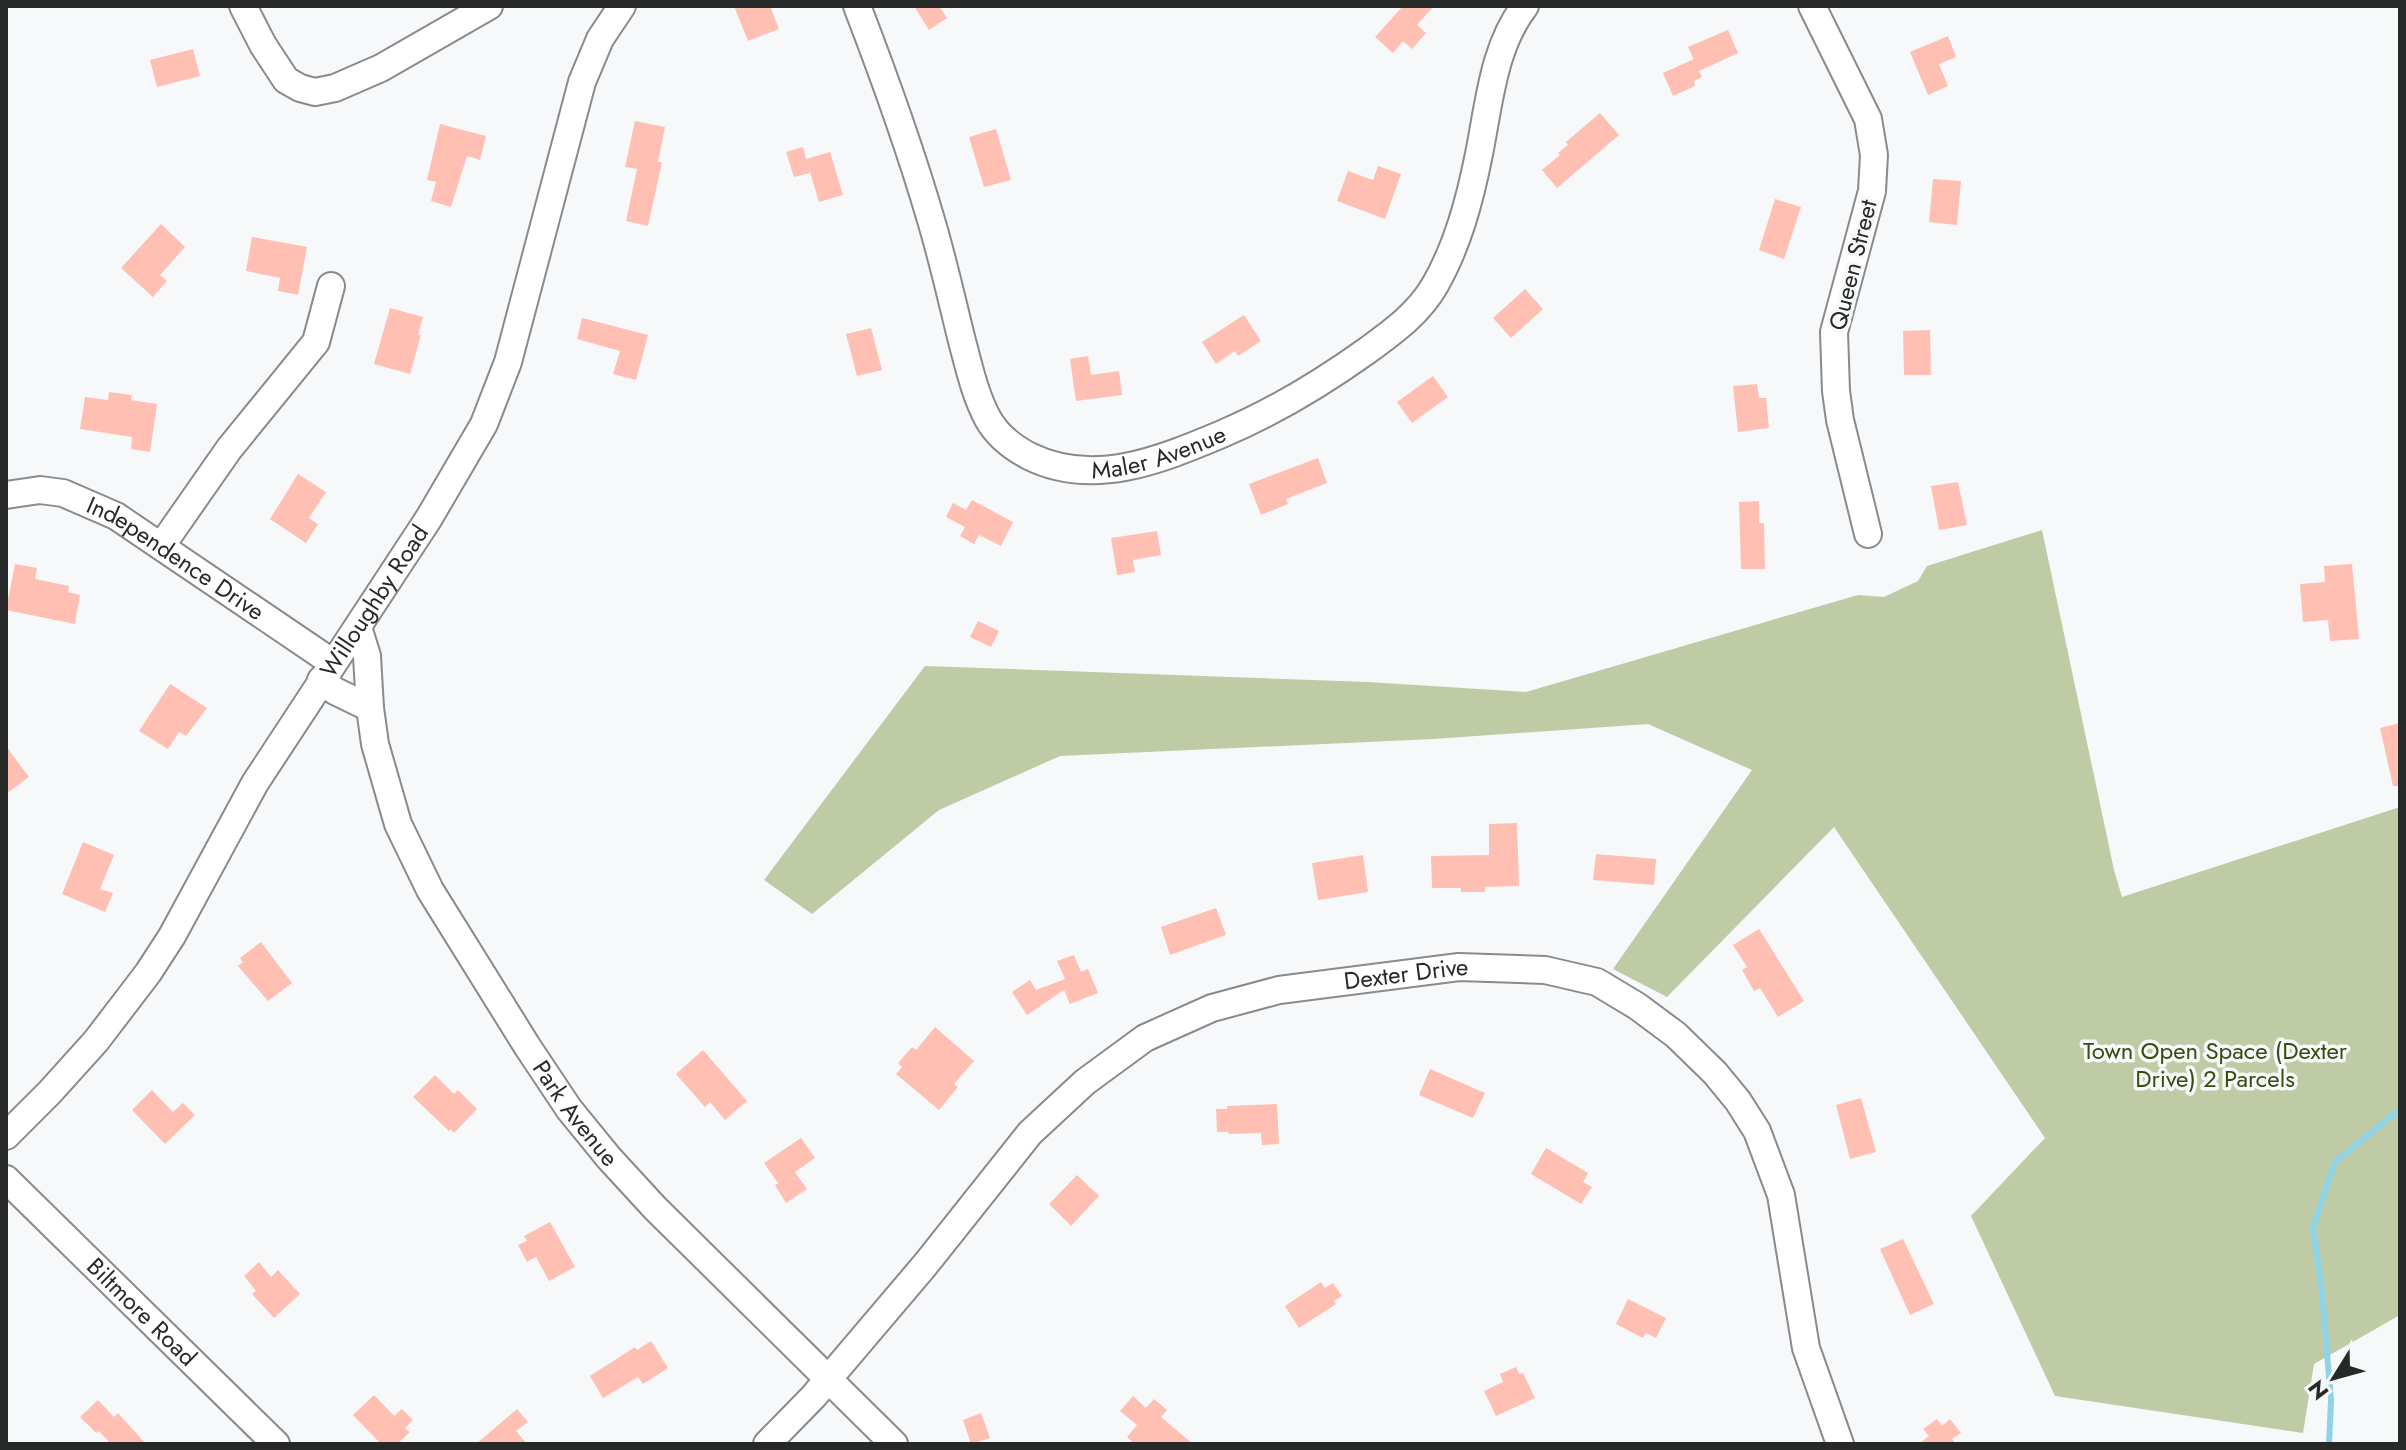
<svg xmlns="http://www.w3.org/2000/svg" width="2406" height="1450" font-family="Jost,sans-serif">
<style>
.green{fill:#becba5}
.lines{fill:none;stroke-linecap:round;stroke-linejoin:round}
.stream{stroke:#8ed4e6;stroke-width:6}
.building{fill:#ffc0b3}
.minor-casing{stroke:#898a8c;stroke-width:30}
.minor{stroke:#fff;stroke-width:26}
.labels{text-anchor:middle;stroke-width:7;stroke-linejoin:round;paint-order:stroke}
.street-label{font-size:24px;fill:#272828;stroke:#f7f8fa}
.park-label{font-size:24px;fill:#3a490d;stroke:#f7f8fa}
</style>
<rect width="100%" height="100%" fill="#f7f8fa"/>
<!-- green -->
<path class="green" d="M2042,530l72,340 8,27 278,-90v508l-86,49 -11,69 -248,-37 -84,-180 74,-78 -211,-311 -167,170 -54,-28 139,-199 -104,-46 -215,15 -373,17 -121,54 -127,104 -48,-34 161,-214 443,16 158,10 332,-97 26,2 34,-16 9,-15z"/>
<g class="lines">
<!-- stream -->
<path class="stream" d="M2329,1444l2,-44 -9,-107 -9,-66 22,-65 65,-53"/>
</g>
<!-- building -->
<g class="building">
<path d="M734,6h36l9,23 -31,12z"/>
<path d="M914,6h25l8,12 -18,12z"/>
<path d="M1403,6h31l-17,19 9,8 -14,16 -9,-8 -10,12 -18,-16z"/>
<path d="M1728,30l10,23 -39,18 3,6 -8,4 1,5 -22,10 -10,-23 31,-14 1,3 -7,-15z"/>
<path d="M1948,36l8,21 -17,7 9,22 -20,9 -18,-43z"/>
<path d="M193,49l7,27 -43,11 -7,-27z"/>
<path d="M1600,113l19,22 -62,53 -15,-18 18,-15 -2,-2 10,-8 -2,-3z"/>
<path d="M635,121l30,6 -7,35h4l-14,64 -22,-5 11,-52 -12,-2z"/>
<path d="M440,124l46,12 -6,24 -13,-4 -16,51 -20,-6 5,-19 -9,-2z"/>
<path d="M996,129l15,51 -27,7 -15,-50z"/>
<path d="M803,147l7,26 -16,4 -8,-25z"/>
<path d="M830,152l13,43 -24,7 -13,-43z"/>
<path d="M1378,166l23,8 -16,45 -48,-18 11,-30 25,9z"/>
<path d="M1933,179l28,2 -4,44 -28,-3z"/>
<path d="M1775,199l26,8 -17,52 -25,-9z"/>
<path d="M161,224l24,23 -25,28 7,6 -14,16 -32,-29z"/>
<path d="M252,237l55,10 -9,48 -20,-4 2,-13 -34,-7z"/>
<path d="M1525,289l18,20 -32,29 -18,-20z"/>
<path d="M390,308l33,9 -5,18h3l-11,39 -36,-10z"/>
<path d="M1244,315l17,26 -23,15 -3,-5 -19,13 -14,-22z"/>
<path d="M582,318l66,17 -12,45 -23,-6 7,-23 -43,-12z"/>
<path d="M871,328l11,42 -25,6 -11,-42z"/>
<path d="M1930,330l1,45h-27l-1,-44z"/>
<path d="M1088,356l3,19 28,-4 3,24 -46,6 -6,-42z"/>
<path d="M1433,376l15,21 -36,26 -15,-21z"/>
<path d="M1757,384l2,14h7l3,30 -31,4 -5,-46z"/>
<path d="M109,392l23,3 -1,5 26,4 -7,48 -19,-3 1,-12 -52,-8 5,-32 23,3z"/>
<path d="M1318,458l9,25 -41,16 2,5 -27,11 -12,-31z"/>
<path d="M298,474l28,18 -17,26 9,6 -12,19 -36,-24z"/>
<path d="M1958,482l9,43 -28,5 -8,-44z"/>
<path d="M972,500l41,22 -12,24 -22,-11 -5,9 -14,-8 5,-9 -19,-10 7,-14 13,7z"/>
<path d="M1759,501v22h5l1,46h-24l-2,-67z"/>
<path d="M1157,531l4,24 -28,5 2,12 -18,3 -6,-37z"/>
<path d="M15,564l22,4 -2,11 34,7 -1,6 12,3 -5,29 -69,-14z"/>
<path d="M2352,564l7,75 -29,2 -2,-21 -25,2 -3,-38 25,-2 -1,-16z"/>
<path d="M978,621l21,10 -8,16 -21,-10z"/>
<path d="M170,684l37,24 -21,28 -7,-4 -11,17 -29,-18z"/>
<path d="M2400,723v63h-7l-13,-58z"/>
<path d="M6,746l23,31 -23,17z"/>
<path d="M1517,823l2,63 -34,1v5h-24v-4h-29l-1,-32 58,-1v-31z"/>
<path d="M83,842l31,13 -14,34 13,4 -8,19 -43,-18z"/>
<path d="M1596,854l60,5 -2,26 -61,-5z"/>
<path d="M1363,855l5,37 -50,8 -6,-37z"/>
<path d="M1216,908l10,27 -56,20 -9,-28z"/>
<path d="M1759,929l45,72 -26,16 -18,-29 -6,3 -12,-21 5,-3 -14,-22z"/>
<path d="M261,942l31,41 -24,18 -30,-35 5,-4 -3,-4z"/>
<path d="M1074,955l7,17 7,-3 10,24 -28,11 -6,-14 -37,25 -15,-23 18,-12 6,10 29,-11 -8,-18z"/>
<path d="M935,1027l39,34 -20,23 4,3 -19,23 -43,-36 6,-7 -4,-4 14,-16 4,3z"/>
<path d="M703,1050l44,51 -22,19 -15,-18 -5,5 -29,-33z"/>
<path d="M1430,1069l55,24 -12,25 -54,-23z"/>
<path d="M435,1075l19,19 4,-4 19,19 -23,24 -3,-4 -2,2 -36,-34z"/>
<path d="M152,1090l21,22 10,-9 12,12 -30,29 -33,-34z"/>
<path d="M1861,1098l15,54 -26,7 -14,-54z"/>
<path d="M1277,1104l2,40 -17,1 -1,-12 -32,1 -1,-2h-11l-1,-23h11v-3z"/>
<path d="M801,1138l14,20 -20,14 12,17 -21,14 -11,-18 3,-2 -14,-20z"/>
<path d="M1546,1148l42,25 -5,9 9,5 -11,17 -50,-30z"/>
<path d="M1077,1175l22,21 -28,30 -22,-22z"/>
<path d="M550,1222l25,45 -26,14 -13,-24 -9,5 -9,-17 9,-4 -3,-5z"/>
<path d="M1903,1239l31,65 -24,11 -30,-66z"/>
<path d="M259,1262l12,15 7,-7 22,24 -26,24 -22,-24 4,-3 -12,-15z"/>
<path d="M1321,1282l4,6 8,-5 9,13 -8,5 2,3 -37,24 -14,-22z"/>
<path d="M1628,1299l38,19 -10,20 -10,-5 -3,5 -27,-14z"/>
<path d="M651,1341l17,27 -25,16 -5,-7 -35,21 -13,-22 45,-29 2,3z"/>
<path d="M1516,1367l3,7 4,-1 12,25 -39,18 -12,-25 19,-9 -3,-8z"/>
<path d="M374,1395l20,21 8,-7 11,11 -8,8 5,4 -13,12h-16l-28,-29z"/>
<path d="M1133,1396l13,12 8,-9 13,11 -6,7 32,27h-58l-8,-7 10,-12 -17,-14z"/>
<path d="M98,1400l16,17 4,-4 28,31h-35l-12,-13 -3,2 -16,-16z"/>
<path d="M517,1409l11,13 -12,9 11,13h-51z"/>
<path d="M981,1413l9,25 -19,6 -8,-24z"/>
<path d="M1937,1419l5,7 8,-7 11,14 -9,6 4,5h-37l10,-8 -6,-7z"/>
</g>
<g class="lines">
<!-- minor casing -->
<g class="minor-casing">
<g id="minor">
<path d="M243,6l20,39 23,35 14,8 15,4 20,-4 46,-20 108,-62"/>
<path id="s1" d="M857,6c27,70 53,142 74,214 12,40 21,81 31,121 7,26 13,54 26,78 9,16 24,28 41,37 64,32 131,4 193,-22 52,-22 100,-51 146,-84 26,-19 51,-37 67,-65 23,-40 35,-86 44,-131 10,-49 14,-107 46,-148"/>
<path d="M1812,6l56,113 6,36 -2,36 -38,141 2,59 4,29 28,114"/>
<path id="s2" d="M6,495l34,-5 23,3 53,23 217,147"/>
<path d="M162,545l67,-96 87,-107 15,-56"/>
<path id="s3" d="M358,627l9,29 3,52 5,36 23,80 32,66 97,156 42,63 40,49 46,50 239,236"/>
<path d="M321,680l14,11 35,17"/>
<path id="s4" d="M6,1136l44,-44 46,-51 52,-68 24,-37 83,-153 174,-265 55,-94 24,-62 74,-280 18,-43 22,-33"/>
<path id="s5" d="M6,1179l270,265"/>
<path id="s6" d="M767,1444l46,-47 112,-132 105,-132 55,-51 60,-44 67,-30 67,-18 180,-23 86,3 52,12 40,24 39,29 39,38 23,28 19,30 24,64 25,153 34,96"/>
</g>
</g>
<!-- minor -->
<use href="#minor" class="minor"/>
</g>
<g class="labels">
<!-- street labels -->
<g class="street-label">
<text transform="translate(1853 265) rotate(-76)" y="8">Queen Street</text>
<text dy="8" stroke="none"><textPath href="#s1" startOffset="624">Maler Avenue</textPath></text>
<text dy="8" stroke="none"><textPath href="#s2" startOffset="188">Independence Drive</textPath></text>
<text dy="8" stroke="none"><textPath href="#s4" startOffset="652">Willoughby Road</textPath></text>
<text dy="8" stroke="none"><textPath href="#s6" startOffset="828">Dexter Drive</textPath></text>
<text dy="8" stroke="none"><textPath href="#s3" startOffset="542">Park Avenue</textPath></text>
<text dy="8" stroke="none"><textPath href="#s5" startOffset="190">Biltmore Road</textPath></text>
</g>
<!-- park labels -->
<g class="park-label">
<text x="2215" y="1059">Town Open Space (Dexter<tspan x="2215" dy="28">Drive) 2 Parcels</tspan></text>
</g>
</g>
<!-- border -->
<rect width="2406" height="1450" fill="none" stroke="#272828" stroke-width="16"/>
<!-- north arrow -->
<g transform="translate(2334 1378) rotate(233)" stroke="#f7f8fa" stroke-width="6" paint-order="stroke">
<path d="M0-6L14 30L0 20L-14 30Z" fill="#272828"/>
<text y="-12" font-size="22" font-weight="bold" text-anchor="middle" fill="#272828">N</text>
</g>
</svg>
